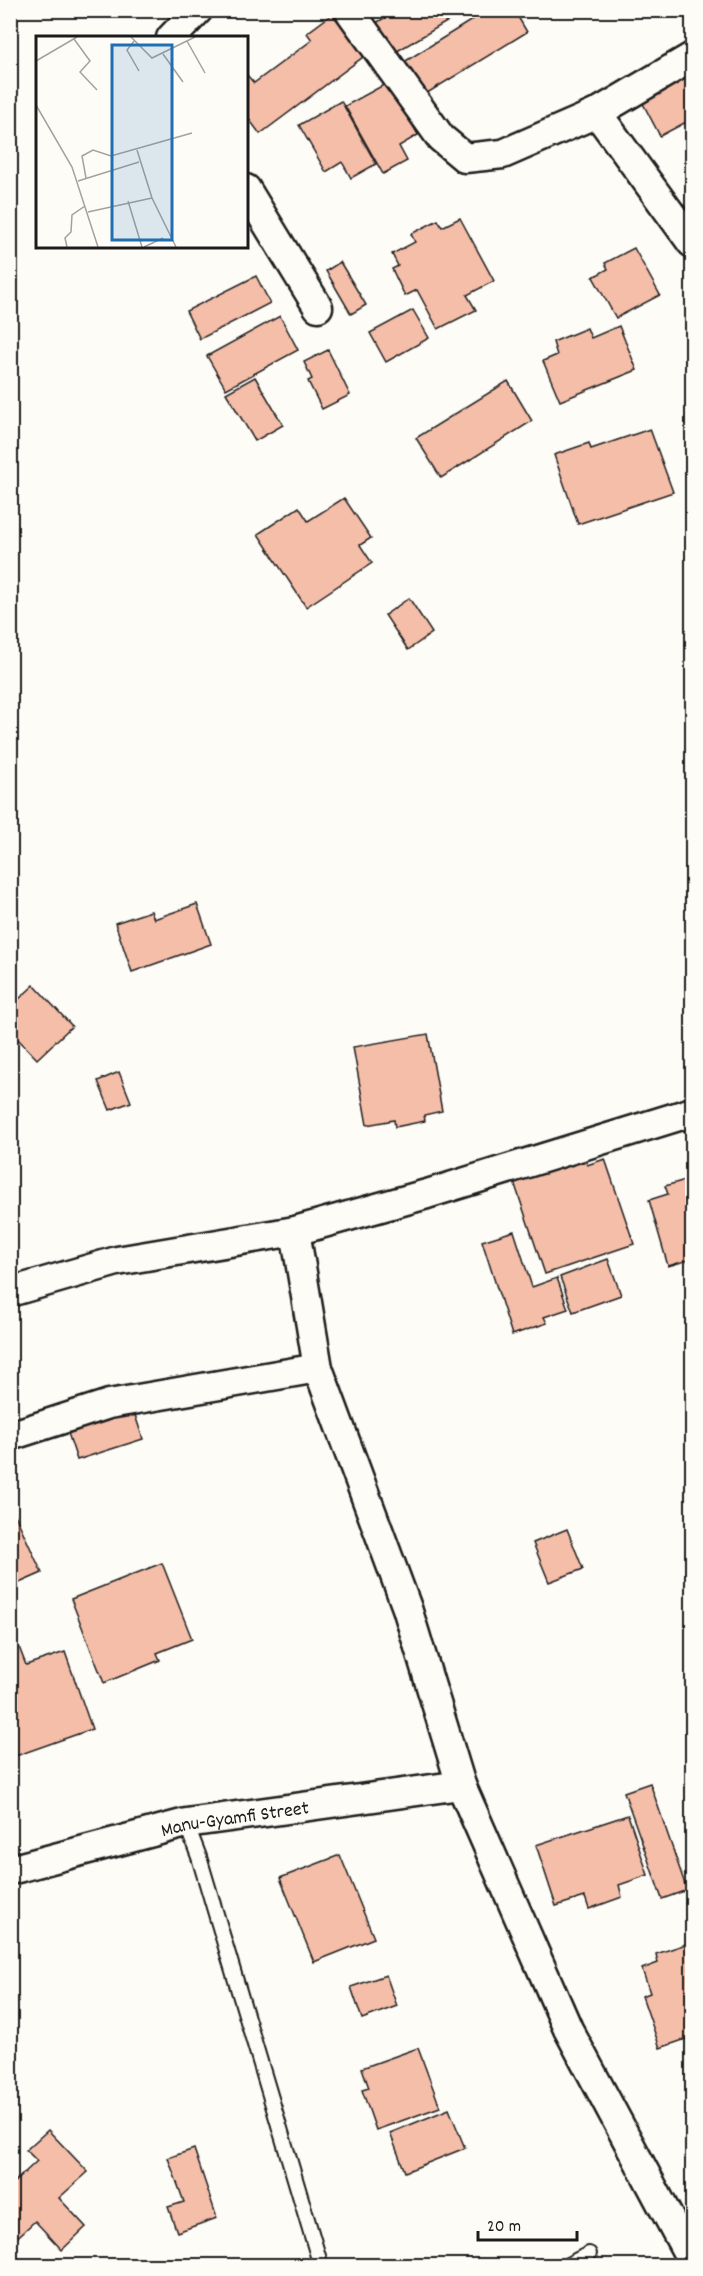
<svg xmlns="http://www.w3.org/2000/svg" width="703" height="2276" font-family="Dekko,sans-serif">
<style>
.building{fill:#f5bea9;stroke:#1c1c1c;stroke-width:1.5}
.lines{fill:none;stroke-linecap:round;stroke-linejoin:round}
.service-casing{stroke:#1c1c1c;stroke-width:18}
.minor-casing{stroke:#1c1c1c;stroke-width:33}
.service{stroke:#fdfcf7;stroke-width:14}
.minor{stroke:#fdfcf7;stroke-width:28}
.labels{text-anchor:middle;stroke-width:4.5;stroke-linejoin:round;paint-order:stroke}
.street-label{font-size:20px;fill:#1c1c1c;stroke:#fdfcf7}
.inset-road{fill:none;stroke:#a3a29f;stroke-width:1.5}
.view{fill:#1f6fb2;fill-opacity:0.15;stroke:#1f6fb2;stroke-width:3}
.inset-edge{fill:none;stroke:#1c1c1c;stroke-width:3}
</style>
<rect width="100%" height="100%" fill="#fdfcf7"/>
<filter id="ink" filterUnits="userSpaceOnUse"><feTurbulence type="fractalNoise" baseFrequency=".0167" numOctaves="2"/><feDisplacementMap in="SourceGraphic" scale="12" xChannelSelector="R" yChannelSelector="G"/><feConvolveMatrix kernelMatrix="1 2 1 2 8 2 1 2 1" color-interpolation-filters="sRGB"/></filter>
<g filter="url(#ink)">
<!-- building -->
<g class="building">
<path d="M397,10h70l-73,43 -18,-30z"/>
<path d="M488,10h26l13,22 -103,63 -20,-33z"/>
<path d="M335,12l32,42 -107,80 -14,-19v-39l1,-1 7,8 58,-43 -5,-7z"/>
<path d="M692,65v54l-32,17 -22,-42z"/>
<path d="M389,82l29,53 -19,11 8,15 -24,13 -38,-68z"/>
<path d="M341,101l35,63 -25,14 -9,-16 -16,10 -27,-47z"/>
<path d="M460,218l34,63 -27,14 9,15 -38,19 -21,-39 -12,6 -13,-27 6,-3 -6,-12 23,-12 -4,-8 27,-14 4,7z"/>
<path d="M634,248l26,47 -44,23 -23,-41 15,-8 -3,-6z"/>
<path d="M340,262l26,43 -15,9 -25,-43z"/>
<path d="M256,276l14,27 -70,36 -14,-28z"/>
<path d="M413,310l16,28 -43,24 -16,-29z"/>
<path d="M280,316l18,34 -72,39 -19,-33z"/>
<path d="M619,326l18,44 -77,31 -17,-40 14,-6 -4,-13 34,-14 4,10z"/>
<path d="M328,350l22,45 -28,14 -14,-28 4,-2 -8,-17z"/>
<path d="M255,377l28,48 -28,16 -29,-48z"/>
<path d="M508,381l24,40 -91,57 -25,-40z"/>
<path d="M650,429l23,63 -95,32 -24,-69 35,-12 2,6z"/>
<path d="M344,498l27,40 -11,7 12,18 -66,44 -48,-73 41,-27 9,14z"/>
<path d="M409,598l23,35 -24,17 -23,-35z"/>
<path d="M197,904l14,40 -79,28 -17,-49 36,-12 3,8z"/>
<path d="M34,985l38,41 -35,33 -22,-23 -5,4v-50l9,9z"/>
<path d="M428,1034l14,77 -18,4 1,6 -30,6 -1,-7 -27,5 -14,-78z"/>
<path d="M119,1072l12,30 -21,8 -12,-29z"/>
<path d="M583,1152l4,13 18,-6 29,85 -89,30 -33,-98z"/>
<path d="M692,1178v81l-24,7 -19,-66 19,-6 -3,-8z"/>
<path d="M514,1231l18,56 25,-9 11,31 -24,8 3,6 -35,12 -30,-94z"/>
<path d="M608,1259l13,36 -48,17 -13,-35z"/>
<path d="M133,1409l10,30 -66,21 -10,-30z"/>
<path d="M10,1504l32,69 -32,14z"/>
<path d="M567,1529l16,40 -34,13 -16,-39z"/>
<path d="M162,1563l30,76 -35,14 3,7 -56,23 -33,-84z"/>
<path d="M19,1647l7,18 39,-13 27,77 -82,29v-108z"/>
<path d="M650,1783l37,107 -25,9 -38,-107z"/>
<path d="M628,1815l20,60 -29,10 3,12 -33,12 -4,-12 -29,9 -20,-61z"/>
<path d="M340,1855l34,83 -60,24 -34,-84z"/>
<path d="M692,1942v95l-32,11 -18,-52 8,-3 -8,-24 16,-6 -2,-9z"/>
<path d="M386,1975l11,31 -35,13 -11,-32z"/>
<path d="M418,2048l22,59 -64,23 -14,-40 7,-2 -7,-20z"/>
<path d="M449,2109l16,39 -60,24 -15,-39z"/>
<path d="M48,2130l40,42 -29,26 27,29 -24,23 -27,-29 -25,23v-58l27,-25 -11,-11z"/>
<path d="M194,2149l23,69 -40,14 -9,-25 16,-5 -16,-44z"/>
</g>
<g class="lines">
<!-- service casing -->
<g class="service-casing">
<g id="service">
<path d="M186,1823l13,34 122,409"/>
<path d="M566,2266l23,-12"/>
</g>
</g>
<!-- minor casing -->
<g class="minor-casing">
<g id="minor">
<path d="M349,10l92,128 24,20 38,-4 94,-41 95,-56"/>
<path d="M171,38l27,-28"/>
<path d="M597,113l95,130"/>
<path d="M246,189l72,118"/>
<path d="M295,1231l23,137 89,240 54,177 107,244 124,232"/>
<path d="M10,1292l107,-31 178,-30 132,-37 265,-82"/>
<path d="M10,1436l99,-32 209,-36"/>
<path id="s1" d="M10,1870l176,-47 275,-38"/>
</g>
</g>
<!-- service -->
<use href="#service" class="service"/>
<!-- minor -->
<use href="#minor" class="minor"/>
</g>
</g>
<g class="labels">
<!-- street labels -->
<g class="street-label">
<text dy="7" stroke="none"><textPath href="#s1" startOffset="231">Manu-Gyamfi Street</textPath></text>
</g>
</g>
<!-- overview -->
<g transform="translate(36 36)">
<rect width="212" height="212" fill="#fdfcf7"/>
<path class="inset-road" d="M95,1l21,21 43,-21M38,3l16,22 -10,11 17,18M99,4l-8,10 12,21M151,5l18,32M127,18l20,28M0,25l41,-24M0,69l36,62 26,80M101,114l15,48 24,49M50,142l-4,-22 11,-6 18,6 81,-23M42,145l61,-19M92,165l14,46M52,176l64,-14M31,211l-2,-9 6,-6 1,-17 13,-9M108,211l19,-9"/>
<path class="view" d="M76,9h60v195h-60z"/>
<rect width="212" height="212" class="inset-edge"/>
</g>
<!-- margin -->
<rect width="703" height="2276" fill="none" stroke="#fdfcf7" stroke-width="36"/>
<rect x="18" y="18" width="667" height="2240" fill="none" stroke="#1c1c1c" stroke-width="2" filter="url(#ink)"/>
<!-- scale -->
<path d="M478 2231v9h99v-9" fill="none" stroke="#1c1c1c" stroke-width="3"/>
<text x="487" y="2231" font-size="18" fill="#1c1c1c" stroke="#fdfcf7" stroke-width="4.5" paint-order="stroke">20 m</text>
</svg>
